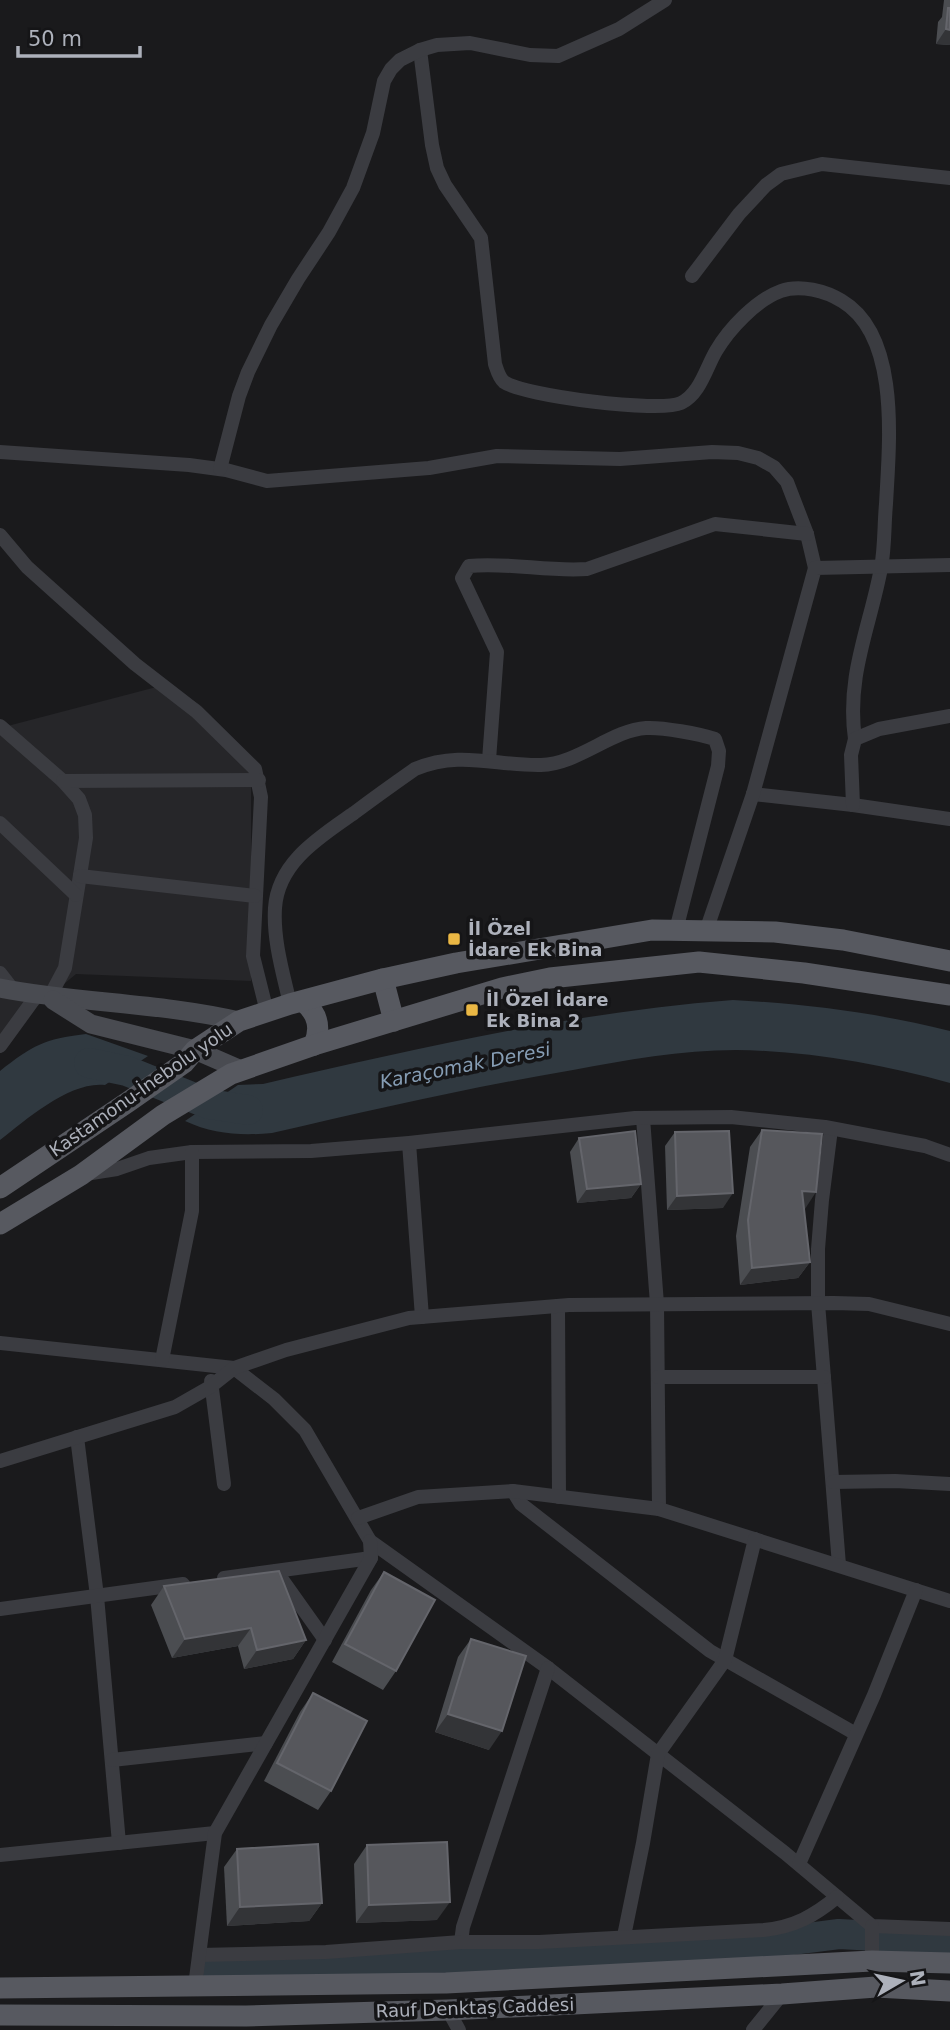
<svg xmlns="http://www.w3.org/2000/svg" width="950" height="2030" font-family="'DejaVu Sans',sans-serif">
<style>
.built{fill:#262629}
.water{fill:#303940}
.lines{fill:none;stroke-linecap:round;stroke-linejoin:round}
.river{stroke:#303940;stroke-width:30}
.minor{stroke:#3b3c41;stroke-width:14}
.secondary{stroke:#494b51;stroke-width:19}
.primary{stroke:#575960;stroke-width:21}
.wall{fill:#4b4d51}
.shaded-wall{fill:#333437}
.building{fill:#56575c;stroke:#64656b;stroke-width:2}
.poi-dot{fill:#eab744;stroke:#151517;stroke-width:2.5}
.labels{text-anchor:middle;stroke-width:7;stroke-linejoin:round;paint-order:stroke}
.poi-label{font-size:18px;font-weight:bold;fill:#adb1bb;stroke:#151517;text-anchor:start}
.street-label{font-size:18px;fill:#adb1bb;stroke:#151517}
.water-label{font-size:19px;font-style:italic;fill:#869db4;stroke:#151517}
</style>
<rect width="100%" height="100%" fill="#1a1a1c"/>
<!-- built -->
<path class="built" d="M168,684l32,21 51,63v213l-175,-7 -76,63v-309z"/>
<!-- water -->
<g class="water">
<path d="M733,1000c74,4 145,13 217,31v52c-70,-19 -141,-32 -214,-33 -55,0 -110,10 -163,20 -102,17 -201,40 -301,63 -31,3 -59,1 -87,-12l53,-36 25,-1c156,-36 311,-72 470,-84z"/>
<path d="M86,1034l62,22 -43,29c-35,-4 -78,34 -105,55v-69c33,-26 44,-32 86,-37z"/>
</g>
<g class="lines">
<!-- river -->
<g class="river">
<path d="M89,1063l38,8 82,33 39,6"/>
<path d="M215,1966l468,-12 156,-20 111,6"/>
</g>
<!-- minor -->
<g class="minor">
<path d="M420,50l12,95 5,23 8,17 36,53 14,126c2,6 4,14 9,18 20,14 156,31 177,21 19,-9 25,-35 35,-52 13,-22 40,-51 65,-60 19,-7 45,0 61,10 59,35 47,145 44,203 -2,21 -1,43 -5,64 -11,59 -35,108 -26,171"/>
<path d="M692,276l47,-62 27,-29 15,-11 41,-10 128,14"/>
<path d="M0,452l189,13 37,5 41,11 162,-13 68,-12 123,3 92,-7 26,1 20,5 16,9 13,15 20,52 8,34"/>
<path d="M220,469l19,-73 9,-24 23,-47 27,-46 31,-47 24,-44 20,-55 11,-52 7,-12 9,-9 20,-10 17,-5 33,-2 60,12 28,1 61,-27 46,-29"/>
<path d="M0,535l27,32 108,97 62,48 58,57 6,28 -8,159 14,56"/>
<path d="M0,726l63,55 16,18 6,16 1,23 -21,130 -16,30"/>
<path d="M489,760l8,-108 -35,-74 7,-12c40,-4 79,6 118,3l128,-45 92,10"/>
<path d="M63,781l196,-1"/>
<path d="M753,794l100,11 97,14"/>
<path d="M853,805l-2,-50 4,-16 24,-10 71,-13"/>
<path d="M0,823l76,72"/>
<path d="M80,876l175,20"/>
<path d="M706,931l47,-137 62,-226 135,-3"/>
<path d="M0,973l14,18"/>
<path d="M290,1004c-7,-31 -17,-64 -15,-96 3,-46 45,-71 79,-95 20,-15 41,-30 61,-44 46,-19 80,-3 126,-4 37,-1 71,-35 105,-37 17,-1 53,6 69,11l4,12 -1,15 -42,164"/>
<path d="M0,1046l37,-51"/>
<path d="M643,1118l14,186 2,205"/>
<path d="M831,1129l-9,71 -4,49v54l21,262"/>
<path d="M409,1143l13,174"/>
<path d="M85,1174l32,-5 32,-11 43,-6 119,-1 98,-8 226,-25 96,-1 94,10 100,19 25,9"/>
<path d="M558,1306l1,191"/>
<path d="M0,1343l234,25 40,31 31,31 65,111 178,127 237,185 87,73 78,3"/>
<path d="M162,1360l30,-149v-59"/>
<path d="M658,1377h166"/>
<path d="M211,1381l13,103"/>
<path d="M77,1437l20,159 22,247"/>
<path d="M0,1461l175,-54 35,-20 24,-19 52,-18 123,-32 160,-13 265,-2 35,1 81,20"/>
<path d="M833,1482l62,-1 55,3"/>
<path d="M513,1491l8,13 189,147 146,83"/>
<path d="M358,1518l60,-21 95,-6 146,18 291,92"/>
<path d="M276,1571l49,69"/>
<path d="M224,1578l147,-20"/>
<path d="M0,1609l183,-25"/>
<path d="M112,1760l154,-17"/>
<path d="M0,1855l215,-22"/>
<path d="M799,1864l75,-169 42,-105"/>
<path d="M872,1926v35"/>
<path d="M624,1936l19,-93 15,-89 67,-94 30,-121"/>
<path d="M461,1942l2,-15 85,-259"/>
<path d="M199,1955l127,-3 135,-10h78l225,-12c30,-3 50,-14 73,-33"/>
<path d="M195,1986l20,-153 156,-275 -1,-17"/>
<path d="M448,2010l11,20"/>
<path d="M753,2030l29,-36"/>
</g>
<!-- secondary -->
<g class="secondary">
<path d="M0,988c79,15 161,15 239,33"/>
<path d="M53,1000l38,24 104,26 46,20"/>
</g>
<!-- primary -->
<g class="primary">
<path d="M383,979l11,42"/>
<path d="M304,1002c14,12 17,26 10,43"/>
<path d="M0,1188l128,-86 56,-39 11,-13 44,-29 51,-17 93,-25 73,-16 196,-33 123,2 68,8 107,21"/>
<path d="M0,1224l81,-49 82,-60 68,-41 83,-29 188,-57 48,-10 149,-16 105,11 146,22"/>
<path d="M0,1988l446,-5 426,-22 78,2"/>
<path d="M0,2015l246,1 202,-6 334,-16 94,-7 74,4"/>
</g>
</g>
<!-- wall -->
<g class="wall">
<path d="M944,0h6v45l-14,-1 2,-22 4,-5z"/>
<path d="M762,1130l43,79h-1l6,53 -12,16 -58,7 -4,-49 14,-89z"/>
<path d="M675,1132l48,76 -56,2 -2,-64z"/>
<path d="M579,1138l62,46 -10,14 -54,5 -7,-51z"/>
<path d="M384,1572l12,99 -13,19 -51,-28 39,-72z"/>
<path d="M164,1586l142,54 -13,19 -49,10 -6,-23 -66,12 -21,-53z"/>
<path d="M471,1639l18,111 -54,-18 23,-75z"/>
<path d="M313,1693l18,98 -13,19 -54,-29 36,-69z"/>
<path d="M367,1845l70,75 -81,3 -2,-59z"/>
<path d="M237,1849l85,54 -13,18 -82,5 -3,-59z"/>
</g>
<!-- shaded-wall -->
<g class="shaded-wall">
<path d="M946,29l4,1v15l-14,-1z"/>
<path d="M641,1184l-10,14 -54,5 10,-14z"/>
<path d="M802,1191l14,1 -11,17 -14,-2z"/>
<path d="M733,1193l-10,15 -56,2 10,-14z"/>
<path d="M810,1262l-12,16 -58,7 12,-17z"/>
<path d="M251,1628l-13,18 -66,12 13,-19z"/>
<path d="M306,1640l-13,19 -49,10 13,-19z"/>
<path d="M448,1714l54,17 -13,19 -54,-18z"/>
<path d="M450,1902l-13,18 -81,3 13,-18z"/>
<path d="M322,1903l-13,18 -82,5 13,-19z"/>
</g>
<!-- building -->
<g class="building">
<path d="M948,8h2v22l-4,-1z"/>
<path d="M762,1130l60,4 -6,58 -14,-1 8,71 -58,6 -4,-48z"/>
<path d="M635,1131l6,53 -54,5 -8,-51z"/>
<path d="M729,1131l4,62 -56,3 -2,-64z"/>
<path d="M279,1571l27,69 -49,10 -6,-22 -66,11 -21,-53z"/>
<path d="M384,1572l51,28 -39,71 -51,-27z"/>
<path d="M471,1639l55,17 -24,75 -54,-17z"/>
<path d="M313,1693l54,28 -36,70 -54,-28z"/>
<path d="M447,1842l3,60 -81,3 -2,-60z"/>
<path d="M318,1844l4,59 -82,4 -3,-58z"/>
</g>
<!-- markers -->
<g class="poi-dot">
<rect x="447" y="932" width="14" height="14" rx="3.5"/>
<rect x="465" y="1003" width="14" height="14" rx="3.5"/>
</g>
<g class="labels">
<!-- poi labels -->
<g class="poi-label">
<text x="468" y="935">İl Özel<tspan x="468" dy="21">İdare Ek Bina</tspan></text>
<text x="486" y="1006">İl Özel İdare<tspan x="486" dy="21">Ek Bina 2</tspan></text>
</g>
<!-- street labels -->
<g class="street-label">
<text transform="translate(141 1090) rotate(-35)" y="6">Kastamonu-İnebolu yolu</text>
<text transform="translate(475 2008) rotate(-2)" y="6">Rauf Denktaş Caddesi</text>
</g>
<!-- water labels -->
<g class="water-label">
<text transform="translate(465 1065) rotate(-11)" y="7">Karaçomak Deresi</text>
</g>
</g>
<!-- north arrow -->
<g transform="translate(901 1981) rotate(81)" stroke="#151517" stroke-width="5" paint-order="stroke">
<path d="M0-5L12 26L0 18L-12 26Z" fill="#adb1bb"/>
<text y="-10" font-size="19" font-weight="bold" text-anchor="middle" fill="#adb1bb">N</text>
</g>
<!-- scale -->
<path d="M18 46v10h122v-10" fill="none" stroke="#adb1bb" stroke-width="3.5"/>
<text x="28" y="46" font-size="21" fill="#adb1bb" stroke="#151517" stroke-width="5" paint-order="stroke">50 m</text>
</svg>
